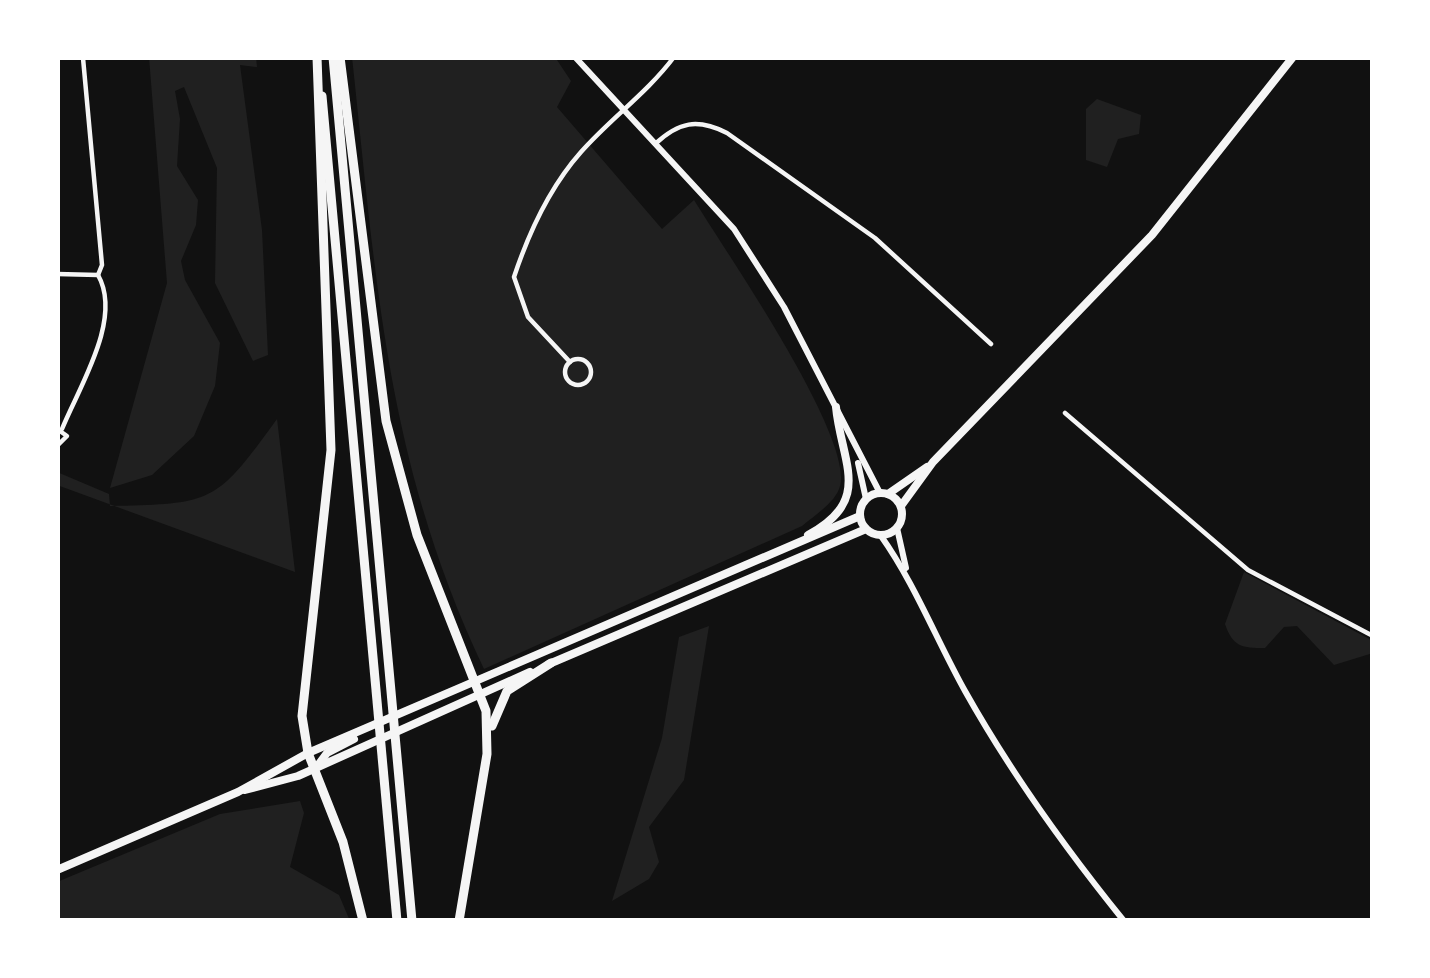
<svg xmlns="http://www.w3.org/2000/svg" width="1430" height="978" font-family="'Source Sans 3',sans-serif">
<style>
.green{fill:#202020}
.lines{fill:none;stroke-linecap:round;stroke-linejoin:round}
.minor{stroke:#f5f5f5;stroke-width:4.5}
.tertiary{stroke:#f5f5f5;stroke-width:6}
.secondary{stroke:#f5f5f5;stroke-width:6}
.primary{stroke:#f5f5f5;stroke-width:8}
.motorway{stroke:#f5f5f5;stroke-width:9}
</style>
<rect width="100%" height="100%" fill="#111"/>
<!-- green -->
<g class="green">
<path d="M149,57h107l1,10 -17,-2 22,165 6,125 -15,6 -38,-78 2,-115 -33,-81 -9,4 5,28 -3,47 21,34 -2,25 -15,36 4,19 35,63 -5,43 -21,50 -42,39 -42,13 57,-205z"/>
<path d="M352,57h203l16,24 -14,26 105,122 32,-29c30,49 160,237 146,286 -4,16 -25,29 -38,40l-318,143c-98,-206 -108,-390 -132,-612z"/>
<path d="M1097,99l44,16 -2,19 -21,5 -11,28 -21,-7v-51z"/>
<path d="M277,419l18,153 -238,-87v-13l52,22 1,12c104,-2 106,-3 167,-87z"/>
<path d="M1244,572l129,69v12l-39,12 -37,-39 -13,1 -19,21c-23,0 -32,-1 -40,-24z"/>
<path d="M709,626l-25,154 -35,47 10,35 -10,17 -37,22 50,-163 17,-101z"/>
<path d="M300,801l4,12 -14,54 49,28 11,26h-293v-39l163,-68z"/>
</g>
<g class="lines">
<!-- minor -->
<g class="minor">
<path d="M83,58l19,207 -4,10"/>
<path d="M655,144c24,-22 42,-26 72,-11l148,105 116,106"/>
<path d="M57,274l41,1"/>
<circle cx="578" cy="372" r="13"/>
<path d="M570,362l-42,-45 -14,-40c15,-45 35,-89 67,-125 30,-34 66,-59 93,-95"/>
<path d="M1065,413l183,157 125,66"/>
<path d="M57,429l10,7 -10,10"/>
<path d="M62,429c17,-42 61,-110 36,-154"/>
</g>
<!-- tertiary -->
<g class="tertiary">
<path d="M575,57l159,172 50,78 96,186"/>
<path d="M858,463l8,36"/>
</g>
<!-- secondary -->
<g class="secondary">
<path d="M897,528l9,40"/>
<path d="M881,536c34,48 55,103 84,155 46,82 100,157 159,230"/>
</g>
<!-- primary -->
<g class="primary">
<circle cx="881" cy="514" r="21"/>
<path d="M888,494l39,-27"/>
<path d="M901,506l32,-44 219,-227 141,-178"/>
<path d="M808,535c66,-35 33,-73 28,-128"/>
<path d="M549,664l317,-135"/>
<path d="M316,768l11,-15 27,-14"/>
<path d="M245,790l53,-14 232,-104"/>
<path d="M57,870l181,-78 70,-39 552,-237"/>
</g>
<!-- motorway -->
<g class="motorway">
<path d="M317,57l14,393 -29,266 6,37 35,89 20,79"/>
<path d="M333,57l79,864"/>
<path d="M340,57l46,364 31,114 69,176 1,43 -28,167"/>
<path d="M322,96l75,825"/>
<path d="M492,726l15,-35 44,-28"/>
</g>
</g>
<!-- border -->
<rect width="1430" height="978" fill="none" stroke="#ffffff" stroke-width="120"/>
</svg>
